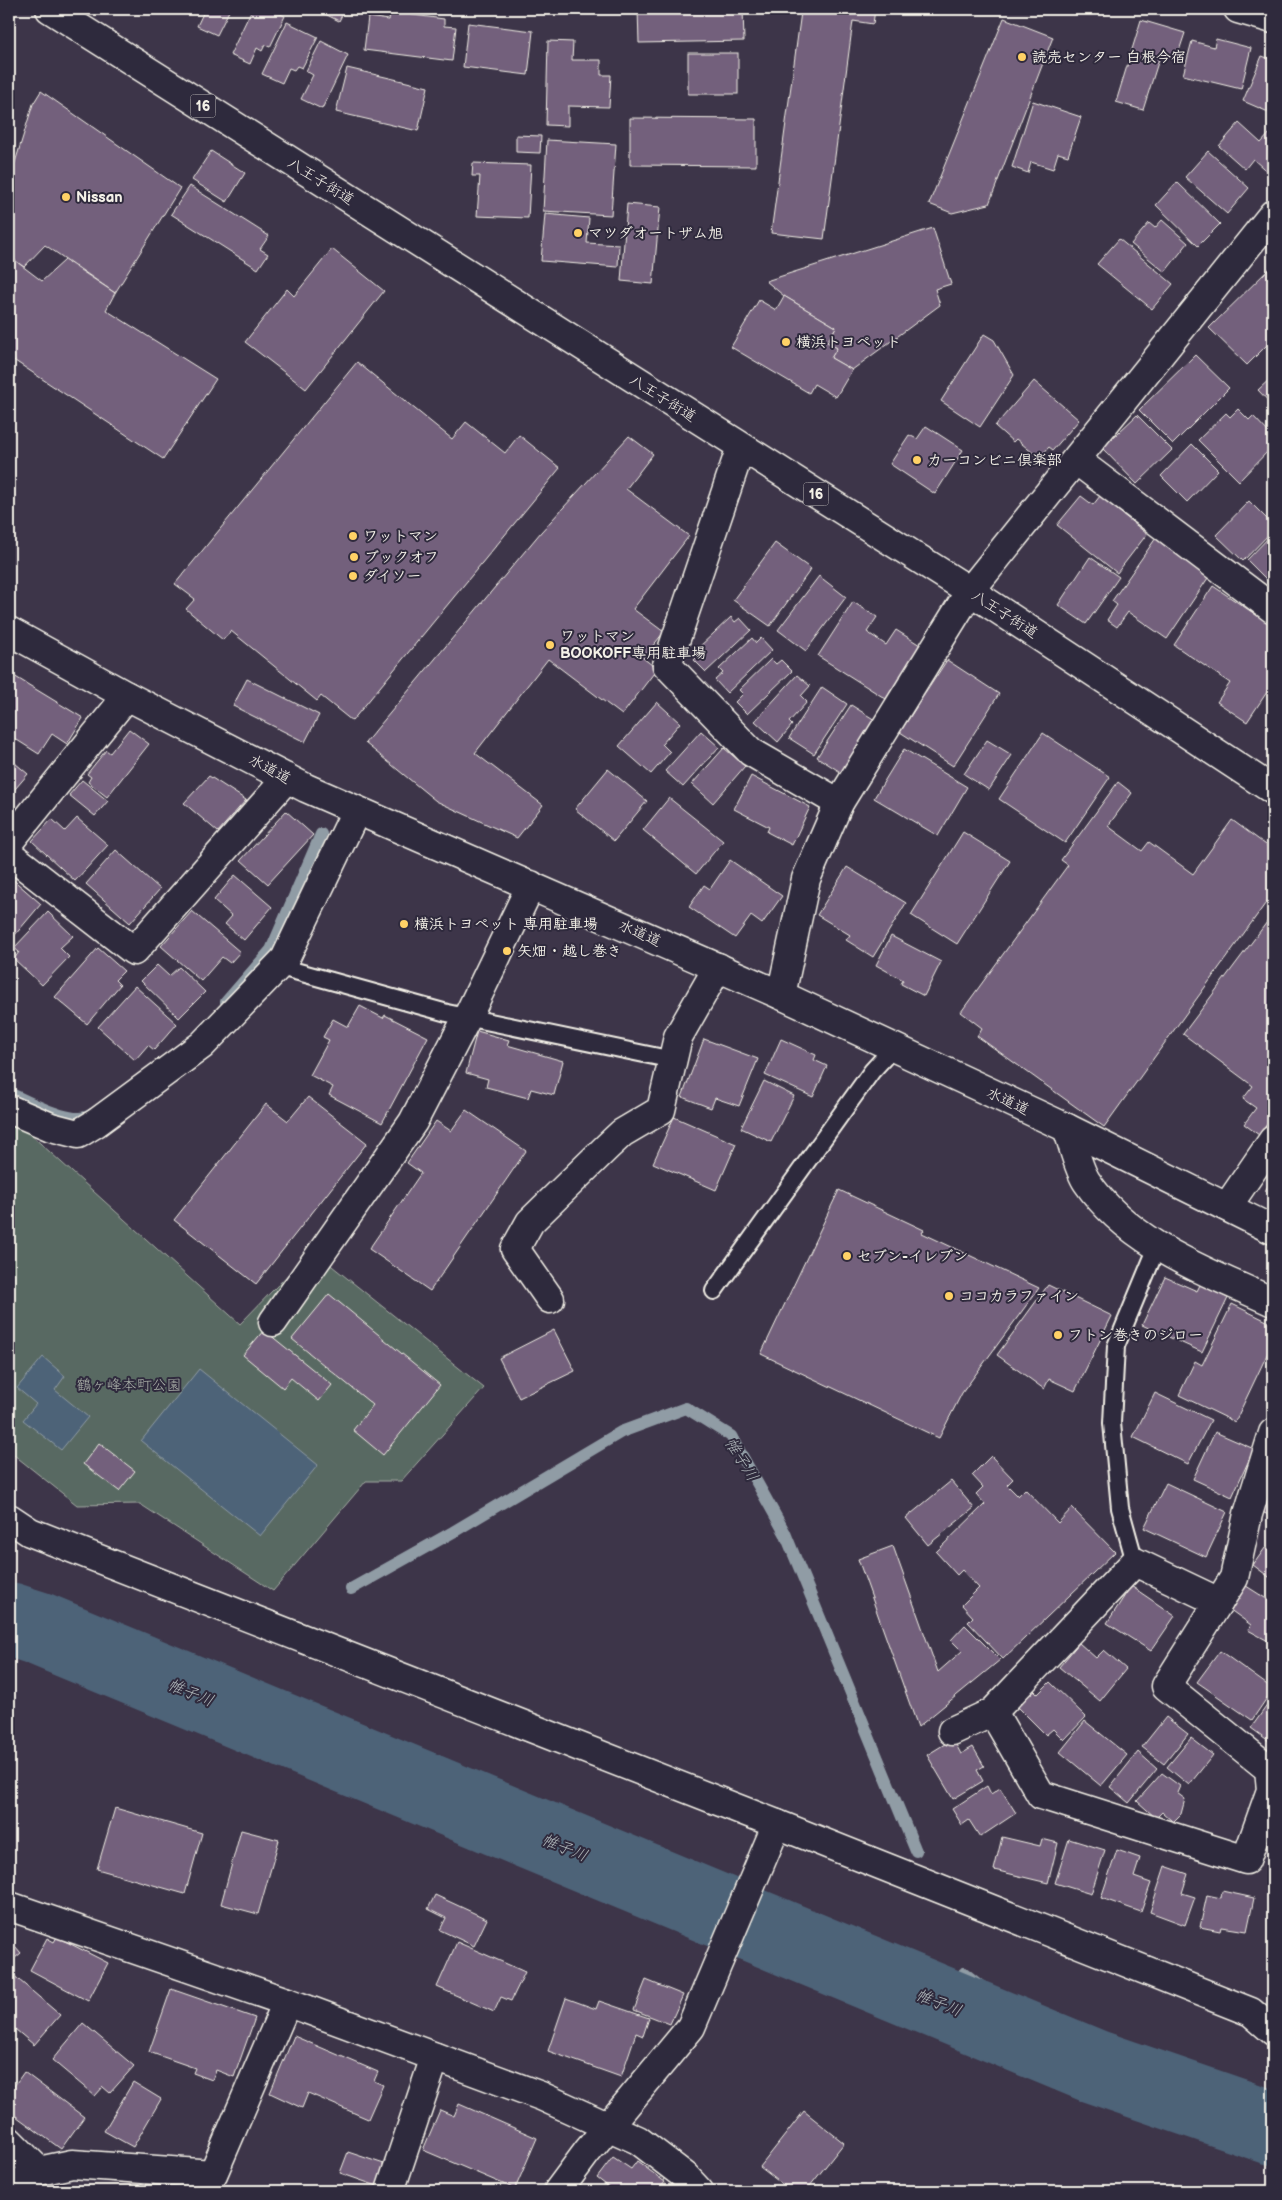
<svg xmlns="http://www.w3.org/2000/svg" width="1282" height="2200" font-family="'Balsamiq Sans','Klee One',sans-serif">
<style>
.green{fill:#586962;stroke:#a6ada5}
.water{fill:#4d6378;stroke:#909ca5}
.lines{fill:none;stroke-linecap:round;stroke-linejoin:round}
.stream{stroke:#909ca5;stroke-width:12}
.river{stroke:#4d6378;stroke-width:74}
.building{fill:#73617b;stroke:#f4f1e8}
.service-casing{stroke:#f4f1e8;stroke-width:20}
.minor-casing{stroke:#f4f1e8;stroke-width:31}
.tertiary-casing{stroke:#f4f1e8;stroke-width:31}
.trunk-casing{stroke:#f4f1e8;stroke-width:31}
.service{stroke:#2f2a3d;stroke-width:16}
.minor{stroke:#2f2a3d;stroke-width:28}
.tertiary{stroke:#2f2a3d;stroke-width:28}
.trunk{stroke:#2f2a3d;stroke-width:28}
.poi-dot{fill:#ffd166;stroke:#2f2a3d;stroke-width:2}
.labels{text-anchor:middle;stroke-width:4;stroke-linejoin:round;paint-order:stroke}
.shield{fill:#2f2a3d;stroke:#b9b5b5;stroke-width:1}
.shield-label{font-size:14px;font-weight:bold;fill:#f4f1e8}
.poi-label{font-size:15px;font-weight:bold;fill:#f4f1e8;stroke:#2f2a3d;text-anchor:start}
.street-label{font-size:15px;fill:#f4f1e8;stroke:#2f2a3d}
.park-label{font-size:15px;fill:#aeb4ac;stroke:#2f2a3d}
.water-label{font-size:16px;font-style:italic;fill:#b1b8bb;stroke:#2f2a3d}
</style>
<rect width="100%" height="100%" fill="#3d3549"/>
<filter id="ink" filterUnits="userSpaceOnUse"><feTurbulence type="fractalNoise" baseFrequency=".02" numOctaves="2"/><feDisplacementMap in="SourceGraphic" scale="10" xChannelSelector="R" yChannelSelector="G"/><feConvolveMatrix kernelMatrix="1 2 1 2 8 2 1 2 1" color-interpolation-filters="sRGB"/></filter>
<g filter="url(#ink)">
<!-- green -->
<path class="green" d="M9,1115l231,209 72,-74 172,138 -83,93h-35l-93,110 -133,-87 -63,1 -68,-54z"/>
<!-- water -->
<g class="water">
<path d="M43,1357l22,19 -10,14 33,27 -27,33 -38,-30 13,-16 -19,-16z"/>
<path d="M199,1369l119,96 -58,71 -119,-95z"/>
</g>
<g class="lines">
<!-- stream -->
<g class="stream">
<path d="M226,1002l45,-52 50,-116"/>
<path d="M9,1093c19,8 66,35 83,21"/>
<path d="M351,1589l102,-57 168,-100 65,-24 45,28 54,97 131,318"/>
<path d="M37,1628l111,25"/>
<path d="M964,1973l54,43 75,50"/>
<path d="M1272,2127l1,-2"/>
</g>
<!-- river -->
<path class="river" d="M9,1619l28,9 1056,438 180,62"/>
</g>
<!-- building -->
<g class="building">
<path d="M203,9h27l-13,26 -20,-9 8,-17z"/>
<path d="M252,9h17l16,7 -15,31 -5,-2 -3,6 -5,-3 -7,16 -20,-9z"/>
<path d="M315,9h30l-6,12z"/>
<path d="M638,9h105l1,32 -105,2z"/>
<path d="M778,9h97l-2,15 -20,-3 -29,218 -53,-6 30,-221z"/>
<path d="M390,12l54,7v7l12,1 -4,34 -88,-11 4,-33 21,3z"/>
<path d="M1004,18l49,19 -64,167 -37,9 -23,-9z"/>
<path d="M1141,20l44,13 -9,27 -16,-4 -17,54 -27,-8z"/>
<path d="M287,22l31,15 -16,31 -5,-2 -3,4 -5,-2 -7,15 -20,-9z"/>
<path d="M468,23l65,8 -5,44 -65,-8z"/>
<path d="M1216,39l35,9 -10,41 -58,-14 9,-34 22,6z"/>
<path d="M321,41l27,14 -26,54 -21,-10 12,-24 -7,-4z"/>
<path d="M548,41l25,1 -1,18h29v15h10l-2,32 -41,-1v20l-22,-1z"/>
<rect x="688" y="53" width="50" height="41"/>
<path d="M1262,56l11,4v54l-30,-13z"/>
<path d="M347,68l81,19 -10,44 -82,-19z"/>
<path d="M41,91l139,97 -65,105 -70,-48 -21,22 -15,-11v-74l24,-78z"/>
<path d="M1033,101l48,16 -13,39 -10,-3 -5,16 -22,-7 -3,11 -16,-6z"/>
<path d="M630,118l126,1v47l-126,-1z"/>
<path d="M1239,123l22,20 9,-10 3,2 -1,41 -19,-17 -8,10 -26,-23z"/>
<path d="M516,135l25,1 -1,17 -24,-1z"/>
<path d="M547,140l69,4 -5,71 -68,-4z"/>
<path d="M211,151l34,22 -18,29 -35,-22z"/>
<path d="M1208,151l41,37 -22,26 -42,-37z"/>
<path d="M473,163l58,2 -3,53 -51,-2 3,-40h-8z"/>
<path d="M1177,182l43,42 -22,22 -42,-41z"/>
<path d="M190,186l79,50 -9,13 8,5 -10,15 -87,-55z"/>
<path d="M627,204l33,3 -7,77 -32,-3z"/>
<path d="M545,214l44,4 -2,25 32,2 -1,22 -77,-6z"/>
<path d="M1162,220l26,23 -23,29 -34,-28 18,-21 6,5z"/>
<path d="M933,228l18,56 -16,5 5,16 -88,65 -21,-12 6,-10 -10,-6 9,-15 -52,-31 -18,-15z"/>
<path d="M1119,239l54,45 -21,25 -55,-45z"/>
<path d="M332,249l52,42 -78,98 -61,-47 42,-53 7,7z"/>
<path d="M9,256l33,25 23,-21 50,33 -9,17 110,69 -53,80 -154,-102z"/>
<path d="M1272,266l1,1v72l-26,26 -38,-37z"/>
<path d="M784,296l52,31 -9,15 10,6 -6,10 21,12 -16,27 -22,-13 -5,9 -78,-46 28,-47 17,10z"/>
<path d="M984,334l10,6 20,35 -34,52 -39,-26z"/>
<path d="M1195,355l34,33 -56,56 -34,-34z"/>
<path d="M357,362l95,77 14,-17 39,31 14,-18 41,33 -208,253 -31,-25 -4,5 -86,-70 -8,9 -37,-31 9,-10 -20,-15z"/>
<path d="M1273,376v30l-15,-16z"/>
<path d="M1034,381l45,39 -26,30 -4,-3 -10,11 -23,-19 -3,3 -18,-16z"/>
<path d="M1238,409l11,11 4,-4 17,18 -3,3 3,4 -3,3 4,4 -32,33 -41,-41 28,-27 4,4z"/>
<path d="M1137,415l35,35 -35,34 -35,-36z"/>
<path d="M926,426l37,24 -28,44 -45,-30 19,-29 8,4z"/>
<path d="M629,436l24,18 -27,35 63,47 -56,73 31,23 -21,26 14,11 -35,46 -74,-56 -73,94 68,52 -26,33 -81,-37 -71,-58 176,-211z"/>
<path d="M1192,444l26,26 -31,32 -26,-26z"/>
<path d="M1081,496l12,9 7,-9 47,38 -30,39 -60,-48z"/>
<path d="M1249,501l24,24v5l-30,31 -27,-26z"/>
<path d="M1273,533v53l-26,-26z"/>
<path d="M1158,535l54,37 -45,67 -39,-27 -11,15 -10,-7 10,-15 -5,-4z"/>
<path d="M775,543l36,26 -41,57 -37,-26z"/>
<path d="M1090,557l29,20 -33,47 -28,-19z"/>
<path d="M819,576l27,21 -40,54 -28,-21z"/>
<path d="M1213,586l60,40 -5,9 5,4v44l-26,39 -30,-20 13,-19 -56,-38z"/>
<path d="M853,602l24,15 -10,15 19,13 10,-15 24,15 -34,54 -68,-43z"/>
<path d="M731,617l4,5 5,-4 11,12 -45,42 -12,-12 8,-8 -4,-4z"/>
<path d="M752,638l4,5 5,-5 11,12 -45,43 -12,-13 8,-7 -4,-4z"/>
<path d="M771,659l5,5 5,-4 11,11 -45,43 -12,-12 8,-8 -4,-4z"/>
<path d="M947,660l52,34 -46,72 -53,-34z"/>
<path d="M9,673l74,45 -16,26 -15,-10 -13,20 -30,-19z"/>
<path d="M797,675l13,11 -9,10 6,6 -18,20 3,3 -14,17 -23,-21z"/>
<path d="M247,679l72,36 -14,27 -72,-36z"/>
<path d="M822,687l25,17 -33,50 -25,-16z"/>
<path d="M657,702l23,21 -18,21 8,8 -19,22 -32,-28z"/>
<path d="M851,705l24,15 -33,53 -25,-16z"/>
<path d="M129,729l20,15 -42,53 -19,-15 3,-5 -4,-3 19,-24 4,3z"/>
<path d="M701,731l18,16 -36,40 -18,-16z"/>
<path d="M1043,733l67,44 -45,66 -66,-44z"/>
<path d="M987,740l25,15 -23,35 -25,-16z"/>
<path d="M724,748l21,18 -32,37 -21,-19z"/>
<path d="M904,749l63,38 -29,49 -64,-38z"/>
<path d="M9,758l19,16 -19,22z"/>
<path d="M608,769l39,32 -33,40 -39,-32z"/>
<path d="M209,776l37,24 -28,32 -34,-29z"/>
<path d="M751,776l59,31 -18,38 -25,-13 2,-5 -35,-18z"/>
<path d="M82,780l26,21 -13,15 -26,-21z"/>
<path d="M1118,782l14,11 -24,33 34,25 7,-9 44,32 39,-54 41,30v43l-169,234 -127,-91 5,-8 -21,-16 107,-147 -7,-5z"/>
<path d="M669,798l54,43 -27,33 -53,-44z"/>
<path d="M286,811l27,24 -45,49 -27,-24z"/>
<path d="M77,818l31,27 -33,36 -43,-40 20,-22 13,12z"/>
<path d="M963,832l47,29 -53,83 -46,-29z"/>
<path d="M116,850l44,39 -30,34 -44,-39z"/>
<path d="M730,860l52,36 -20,28 -11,-8 -16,22 -46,-31 15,-22 6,4z"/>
<path d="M847,867l59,36 -33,54 -27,-17 4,-5 -33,-20z"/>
<path d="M235,875l37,32 -28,33 -19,-16 7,-8 -18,-16z"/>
<path d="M9,876l32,28 -32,38z"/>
<path d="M192,911l48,41 -10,11 -8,-6 -21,24 -40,-35z"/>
<path d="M48,912l25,24 -13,12 9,9 -27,28 -28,-26 5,-7 -5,-4z"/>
<path d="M1273,914v202l-14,19 -15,-11 12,-16 -13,-9 10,-13 -70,-52z"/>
<path d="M891,936l50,26 -17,34 -23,-12 2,-4 -27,-15z"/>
<path d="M98,948l26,23 -9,9 5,5 -33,39 -32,-27z"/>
<path d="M157,965l12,11 10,-9 26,25 -26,26 -38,-37z"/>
<path d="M135,986l42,38 -23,26 -6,-5 -13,15 -37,-33z"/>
<path d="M360,1006l23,12 2,-3 43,22 -46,86 -53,-28 4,-8 -23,-12 19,-35 -6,-3 10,-18 15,8z"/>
<path d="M477,1031l32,9 -2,5 56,16 -9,34 -23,-6 -3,9 -42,-11 2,-8 -22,-6z"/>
<path d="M704,1039l54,20 -19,47 -24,-8 -4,10 -29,-11z"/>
<path d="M781,1039l35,16 -2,5 13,6 -14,31 -48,-22z"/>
<path d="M764,1081l30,15 -23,46 -30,-14z"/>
<path d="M308,1097l59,46 -111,141 -82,-64 92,-116 22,17z"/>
<path d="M466,1110l60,41 -96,140 -61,-42 52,-76 -14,-10 29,-42 15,10z"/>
<path d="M674,1117l62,27 -20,46 -63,-27z"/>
<path d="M1273,1177v18l-8,-4z"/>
<path d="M839,1190l85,40 -2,3 117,55 -77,105 -23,45 -178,-84z"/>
<path d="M1165,1277l32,14 3,-6 28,13 -26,54 -60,-27z"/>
<path d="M1048,1285l64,31 -37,75 -26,-12 -5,10 -47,-34z"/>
<path d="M329,1294l111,91 -57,70 -30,-25 20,-25 -81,-66z"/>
<path d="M1232,1304l41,20v18l-38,80 -56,-27 16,-34 7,4z"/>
<path d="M264,1330l68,55 -13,16 -28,-23 -8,10 -40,-33z"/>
<path d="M554,1330l21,41 -56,27 -20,-40z"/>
<path d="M1155,1393l56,27 -23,44 -55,-27z"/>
<path d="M1215,1432l39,17 -22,48 -39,-18z"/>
<path d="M99,1443l36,28 -16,20 -36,-27z"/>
<path d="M991,1456l22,23 -6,6 11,11 7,-7 33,34 14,-15 43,44 -112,107 -35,-37 5,-5 -11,-12 17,-17 -17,-18 -5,5 -21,-23 49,-48 -9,-10 7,-7 -11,-12z"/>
<path d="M951,1481l23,27 -46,37 -22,-27z"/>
<path d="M1166,1483l61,29 -21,45 -62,-29z"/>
<path d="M1269,1496l4,2v19l-11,-5z"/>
<path d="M893,1546l45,126 24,-21 -11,-11 14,-15 35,35 -82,67 -60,-168z"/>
<path d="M1265,1548l8,5v27l-20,-15z"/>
<path d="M1243,1584l30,19v32l-3,7 -22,-12 3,-5 -22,-16z"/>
<path d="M1131,1586l44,30 -24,35 -44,-28z"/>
<path d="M1079,1643l17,15 8,-8 22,19 -26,32 -41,-34z"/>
<path d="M1220,1651l53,38 -21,31 -55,-38z"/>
<path d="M1050,1682l36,35 -22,23 -11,-11 -7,6 -31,-31 16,-17 7,7z"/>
<path d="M1273,1697v47l-22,-16z"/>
<path d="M1166,1717l22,17 -24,30 -22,-17z"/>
<path d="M1085,1721l42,34 -26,31 -41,-34z"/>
<path d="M1191,1738l22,17 -24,30 -22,-18z"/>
<path d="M953,1739l8,15 12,-7 11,19 -7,4 6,11 -30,18 -26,-44z"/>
<path d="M1138,1752l19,17 -28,34 -19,-16z"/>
<path d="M1162,1773l18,13 -3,7 8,6 -4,15 -8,8 -11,-10 -6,6 -19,-17z"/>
<path d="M987,1786l4,8 9,-6 16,25 -36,24 -11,-17 -7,5 -10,-16z"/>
<path d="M115,1808l87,25 -17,61 -88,-25z"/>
<path d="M241,1830l38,10 -21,74 -37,-10z"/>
<path d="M1002,1837l38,9 2,-7 16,4 -10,40 -54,-13z"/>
<path d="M1069,1839l36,11 -14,44 -36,-11z"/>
<path d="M1117,1850l23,8 -6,19 17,6 -10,29 -40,-14z"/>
<path d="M1165,1866l23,8 -6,19 13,4 -10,28 -35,-13z"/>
<path d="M1222,1891l32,7 -7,33 -26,-4 -1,4 -20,-4 7,-32 14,3z"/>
<path d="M435,1895l52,24 -13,27 -34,-16 6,-12 -18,-9z"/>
<path d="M57,1937l51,26 -20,38 -58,-31 17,-32 7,4z"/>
<path d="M9,1939l12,14 -12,10z"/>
<path d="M457,1942l68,30 -14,29 -10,-4 -7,15 -57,-25z"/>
<path d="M12,1974l48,41 -26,30 -25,-21v-46z"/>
<path d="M646,1980l37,15 -13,29 -36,-14z"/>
<path d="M171,1989l84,29 -21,59 -18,-7 -4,10 -19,-7 2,-5 -46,-16z"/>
<path d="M566,1998l30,11 3,-8 50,17 -6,18 -7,-3 -15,44 -73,-26z"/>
<path d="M83,2023l51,43 -24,27 -7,-6 -8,9 -43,-36z"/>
<path d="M294,2036l84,36 -4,9 9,4 -15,34 -60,-26 -6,15 -32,-15z"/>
<path d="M24,2072l60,45 -23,32 -52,-38v-18z"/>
<path d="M133,2082l28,17 -28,48 -29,-16z"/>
<path d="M459,2104l78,34 -22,51 -92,-39 17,-40 14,6z"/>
<path d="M804,2111l40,32 -38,48h-15l-31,-24z"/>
<path d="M348,2152l36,12 -7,22 -37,-13z"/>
<path d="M613,2157l18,12 6,-8 28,21 -7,9h-44l-17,-13z"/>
</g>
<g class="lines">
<!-- service casing -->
<g class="service-casing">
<g id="service">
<path d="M277,966l170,47 226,47"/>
<path d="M714,1291l158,-220 22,-24"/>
<path d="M1135,1562l-15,-54 -8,-85 4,-77 41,-99"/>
</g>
</g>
<!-- minor casing -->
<g class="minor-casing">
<g id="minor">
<path d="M741,447l-74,218 84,87 88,51"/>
<path d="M1076,460l197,149"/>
<path d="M9,842l118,-146"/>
<path d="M9,854l125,97 153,-173"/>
<path d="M781,995l25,-116 33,-76 131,-212 303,-377"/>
<path d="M9,1109l42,18 27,7 18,-11 106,-78 83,-86 71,-148"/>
<path d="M1067,1128c6,16 11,41 20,54 43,63 119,89 186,120"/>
<path d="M1227,1207l46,-67"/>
<path d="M550,1299l-35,-50 15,-27 77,-75 15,-14 39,-23 17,-73 40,-70"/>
<path d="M273,1322l140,-200 54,-104 64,-133"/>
<path d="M9,1518l21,14 747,292 474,188 22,19"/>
<path d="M993,1712l48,83 205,65 25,-70 -2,-21 -103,-83 68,-108 14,-64 25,-81"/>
<path d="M952,1731l41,-19 142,-150 84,40"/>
<path d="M9,1906l278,96 254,94 97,44 47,36 14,15"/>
<path d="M9,2141l30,30"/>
<path d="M14,2191l7,-9 18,-11 33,-7 141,10 74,-172"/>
<path d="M390,2191l45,-134"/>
<path d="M558,2191l29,-39 104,-125 86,-203"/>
</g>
</g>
<!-- tertiary casing -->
<g class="tertiary-casing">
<g id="tertiary">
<path d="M1238,9l35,10"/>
<path d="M9,631l118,65 179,92 475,207 286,133 206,102"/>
</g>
</g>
<!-- trunk casing -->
<g class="trunk-casing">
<path id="trunk" d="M50,9l920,582 303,199"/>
</g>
<!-- service -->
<use href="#service" class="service"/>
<!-- minor -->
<use href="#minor" class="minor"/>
<!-- tertiary -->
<use href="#tertiary" class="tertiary"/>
<!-- trunk -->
<use href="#trunk" class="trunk"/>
</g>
</g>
<!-- markers -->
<g class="poi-dot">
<circle cx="1022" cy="57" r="5"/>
<circle cx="66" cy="197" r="5"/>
<circle cx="578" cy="233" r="5"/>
<circle cx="786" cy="342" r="5"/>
<circle cx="917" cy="460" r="5"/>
<circle cx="353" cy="536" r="5"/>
<circle cx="354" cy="557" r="5"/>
<circle cx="353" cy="576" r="5"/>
<circle cx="550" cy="645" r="5"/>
<circle cx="404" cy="924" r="5"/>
<circle cx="507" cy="951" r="5"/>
<circle cx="847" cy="1256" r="5"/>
<circle cx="949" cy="1296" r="5"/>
<circle cx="1058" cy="1335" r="5"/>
</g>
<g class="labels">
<!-- shield labels -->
<g class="shield">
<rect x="190.5" y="94.5" width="25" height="23" rx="4"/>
<rect x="803.5" y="482.5" width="25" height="23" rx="4"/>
</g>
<g class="shield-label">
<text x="203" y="111">16</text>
<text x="816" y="499">16</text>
</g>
<!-- poi labels -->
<g class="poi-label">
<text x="1032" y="62">読売センター 白根今宿</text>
<text x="76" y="202">Nissan</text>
<text x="588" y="238">マツダオートザム旭</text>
<text x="796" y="347">横浜トヨペット</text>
<text x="927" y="465">カーコンビニ倶楽部</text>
<text x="363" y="541">ワットマン</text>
<text x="364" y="562">ブックオフ</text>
<text x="363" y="581">ダイソー</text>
<text x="560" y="641">ワットマン<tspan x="560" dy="17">BOOKOFF専用駐車場</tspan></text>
<text x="414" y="929">横浜トヨペット 専用駐車場</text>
<text x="517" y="956">矢畑・越し巻き</text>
<text x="857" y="1261">セブン-イレブン</text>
<text x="959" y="1301">ココカラファイン</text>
<text x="1068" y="1340">フトン巻きのジロー</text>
</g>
<!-- street labels -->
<g class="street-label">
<text transform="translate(321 181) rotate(32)" y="5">八王子街道</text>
<text transform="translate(663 398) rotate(32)" y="5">八王子街道</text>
<text transform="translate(1005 614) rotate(33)" y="5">八王子街道</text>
<text transform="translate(270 769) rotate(28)" y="5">水道道</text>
<text transform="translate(640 933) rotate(24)" y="5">水道道</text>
<text transform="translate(1008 1101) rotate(25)" y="5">水道道</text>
</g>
<!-- park labels -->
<g class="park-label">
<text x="129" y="1390">鶴ヶ峰本町公園</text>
</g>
<!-- water labels -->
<g class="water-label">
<text transform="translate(742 1459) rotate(58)" y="6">帷子川</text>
<text transform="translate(191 1692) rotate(22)" y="6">帷子川</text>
<text transform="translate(565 1847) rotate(22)" y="6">帷子川</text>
<text transform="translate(939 2002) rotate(22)" y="6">帷子川</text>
</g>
</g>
<!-- margin -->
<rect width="1282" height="2200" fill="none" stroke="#2f2a3d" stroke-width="30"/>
<rect x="15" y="15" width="1252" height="2170" fill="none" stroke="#f4f1e8" stroke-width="2" filter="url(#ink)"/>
</svg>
